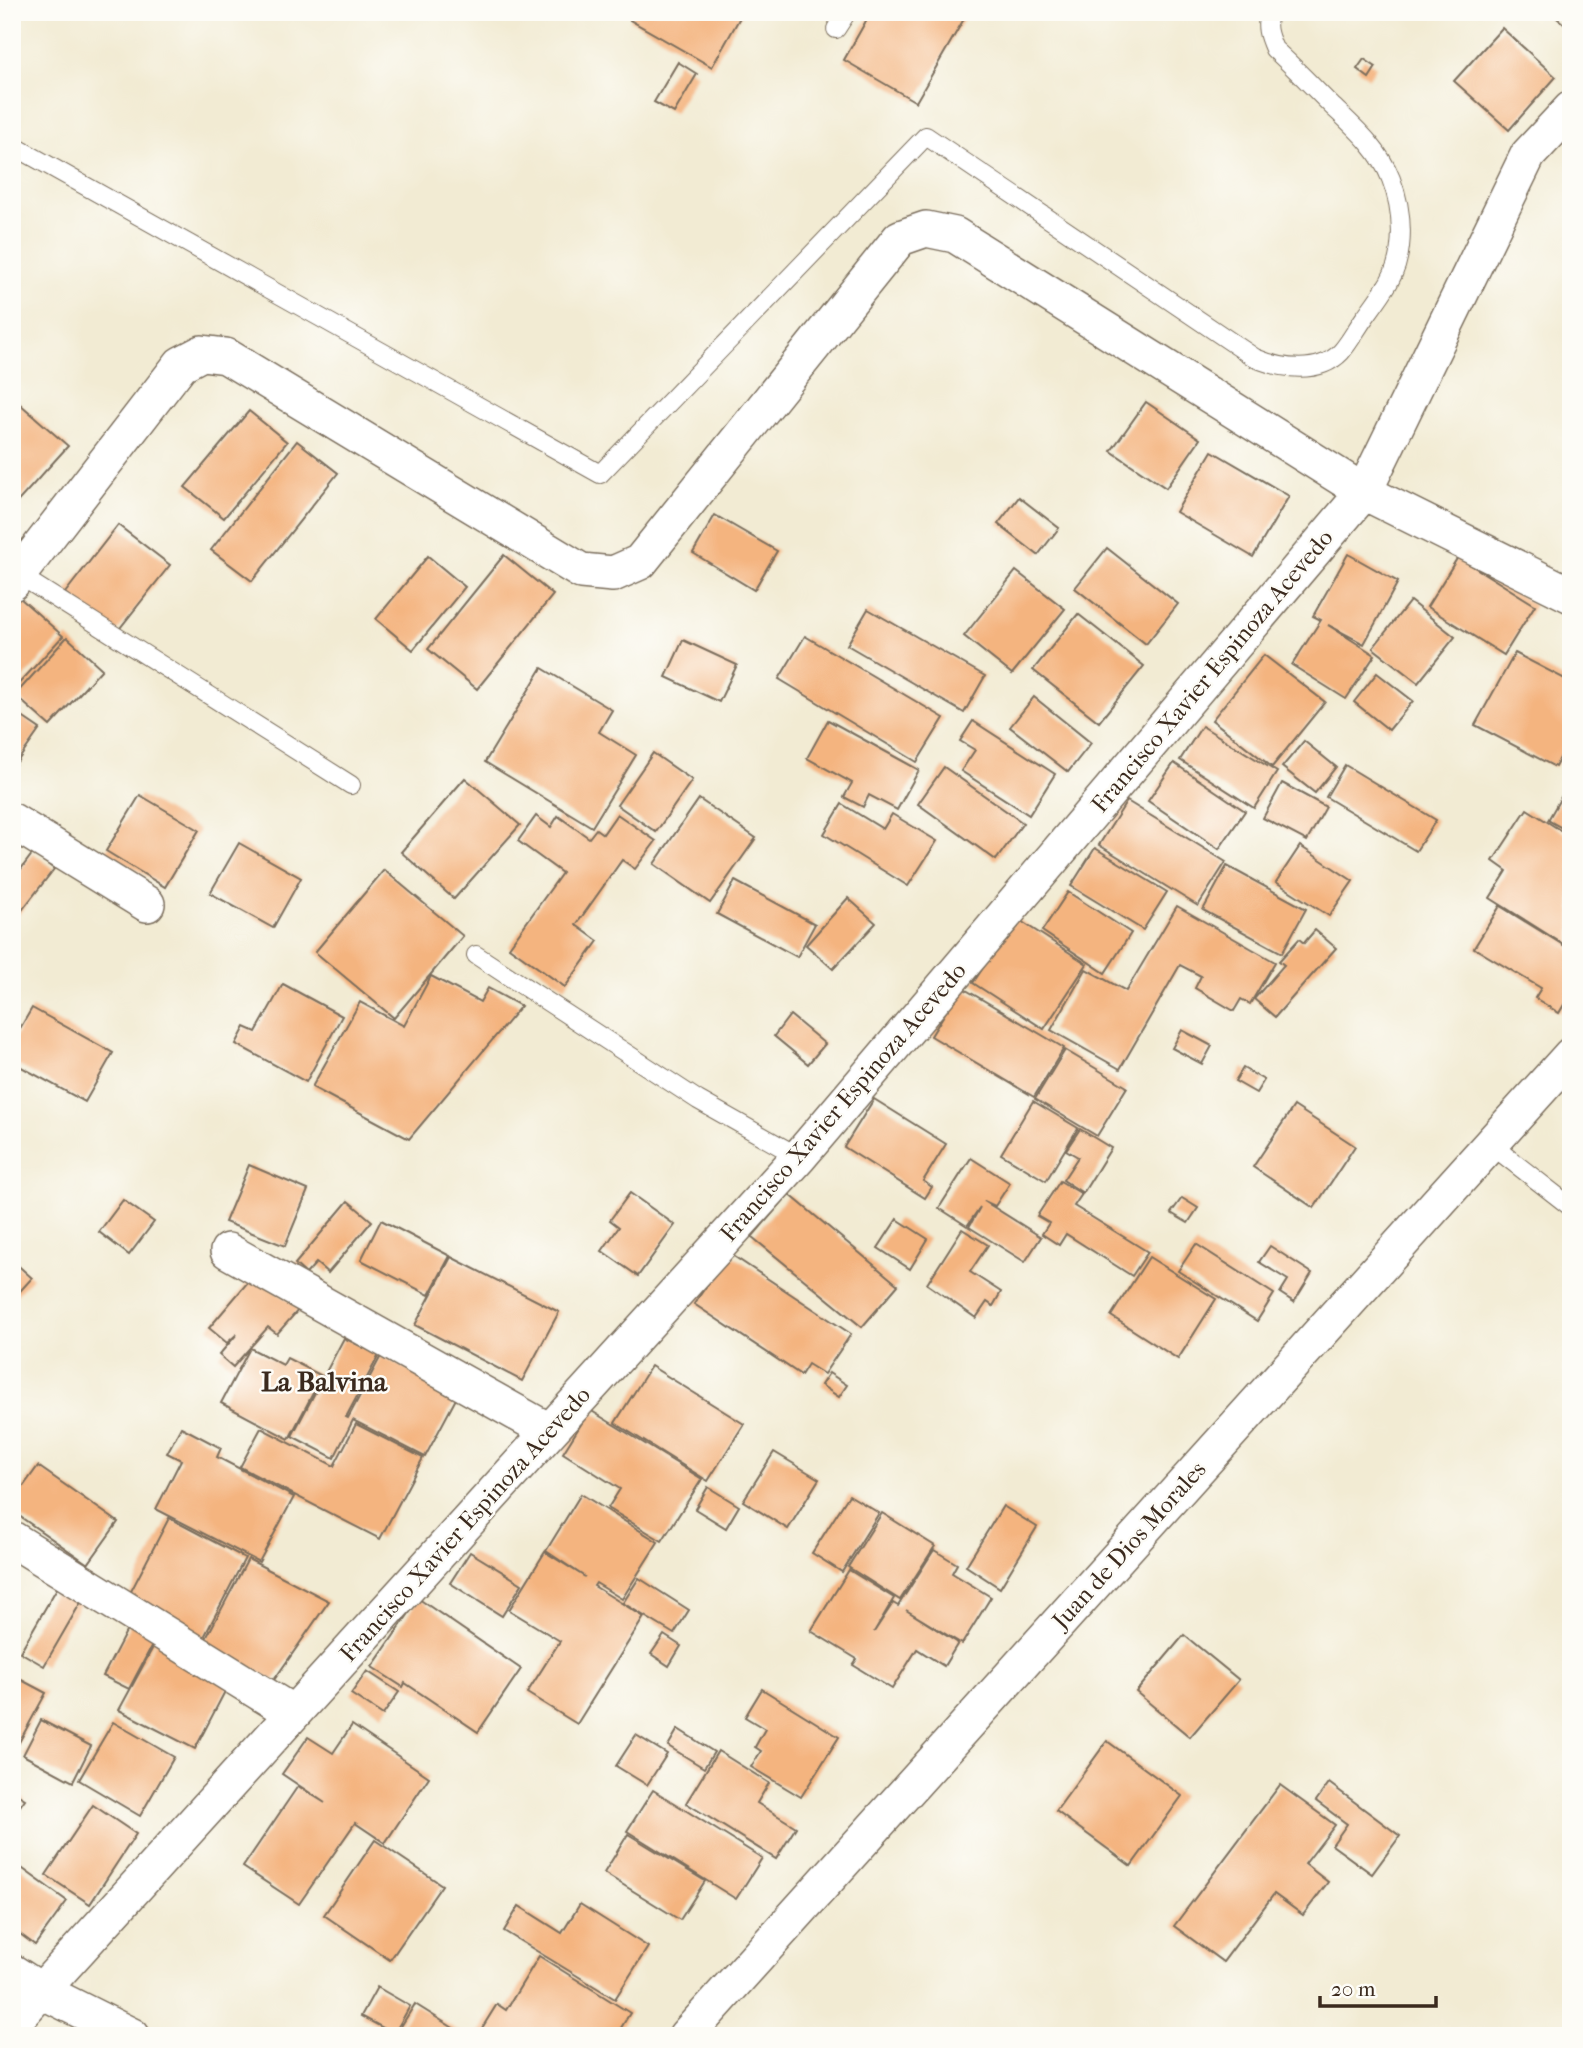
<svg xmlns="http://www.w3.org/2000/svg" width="1583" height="2048" font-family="'IM FELL French Canon',serif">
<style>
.building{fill:#f4b47f}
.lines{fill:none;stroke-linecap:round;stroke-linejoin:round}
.service-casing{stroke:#7b6e5d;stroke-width:20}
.minor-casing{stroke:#7b6e5d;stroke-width:38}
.service{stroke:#fff;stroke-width:18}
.minor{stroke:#fff;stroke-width:35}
.labels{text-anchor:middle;stroke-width:5;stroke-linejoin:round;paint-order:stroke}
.street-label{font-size:24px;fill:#3b2a1e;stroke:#fdfcf7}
.quarter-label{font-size:28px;font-weight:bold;fill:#3b2a1e;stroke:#fdfcf7}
</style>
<rect width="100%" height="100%" fill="#fdfcf7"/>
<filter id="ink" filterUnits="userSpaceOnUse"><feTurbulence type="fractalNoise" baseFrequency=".0143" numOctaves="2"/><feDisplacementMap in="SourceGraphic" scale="14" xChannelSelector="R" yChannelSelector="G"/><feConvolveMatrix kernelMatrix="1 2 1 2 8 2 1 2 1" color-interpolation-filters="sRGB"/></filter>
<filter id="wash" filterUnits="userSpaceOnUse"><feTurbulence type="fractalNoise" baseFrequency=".00686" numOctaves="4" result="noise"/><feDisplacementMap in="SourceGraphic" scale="28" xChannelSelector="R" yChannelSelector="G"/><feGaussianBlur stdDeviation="1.57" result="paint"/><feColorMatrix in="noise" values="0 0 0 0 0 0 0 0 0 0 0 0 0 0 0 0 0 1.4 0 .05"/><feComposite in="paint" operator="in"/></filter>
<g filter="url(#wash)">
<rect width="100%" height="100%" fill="#f2ebd3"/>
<g id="blocks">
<!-- building -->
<g class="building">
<path d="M634,12h109l-31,55 -82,-47z"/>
<path d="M871,12h97l-52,90 -72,-42z"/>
<path d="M1550,12h21v18z"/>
<path d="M1502,28l54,49 -47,53 -55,-49z"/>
<path d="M1364,59l12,8 -7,11 -12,-9z"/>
<path d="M678,62l19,12 -23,39 -20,-11z"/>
<path d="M12,397l56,49 -56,62z"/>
<path d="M1146,402l54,37 -34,49 -55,-37z"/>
<path d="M249,411l38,31 -63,76 -39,-31z"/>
<path d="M297,441l41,32 -86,108 -41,-31z"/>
<path d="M1212,451l77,45 -36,61 -77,-45z"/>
<path d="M1019,497l40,31 -21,27 -40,-31z"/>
<path d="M715,515l62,36 -23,39 -61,-37z"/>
<path d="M118,525l52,40 -54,68 -51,-40z"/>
<path d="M1107,548l71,56 -32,40 -71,-56z"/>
<path d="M1348,554l50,28 -34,62 -36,-19 47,30 -29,44 -54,-34 29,-45 -8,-4z"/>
<path d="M504,555l49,40 -76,94 -49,-40z"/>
<path d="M428,556l37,31 -52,63 -37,-31z"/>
<path d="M1458,557l77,48 -31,50 -77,-48z"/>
<path d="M1016,571l49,38 -53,65 -48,-38z"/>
<path d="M20,598l43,38 -51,55v-84z"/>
<path d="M1410,601l45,36 -37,46 -45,-35z"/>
<path d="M868,609l117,67 -21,37 -117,-68z"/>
<path d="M1078,614l66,52 -45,56 -66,-52z"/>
<path d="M805,636l139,82 -27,44 -138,-83z"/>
<path d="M67,637l35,32 -52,57 -35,-31z"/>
<path d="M683,640l54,25 -18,37 -53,-25z"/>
<path d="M1515,653l56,29v56l-16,29 -80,-42z"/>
<path d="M1264,655l61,47 -53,65 -60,-47z"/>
<path d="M542,668l70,42 -13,22 37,23 -44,72 -107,-65z"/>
<path d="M1377,673l36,28 -24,29 -35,-28z"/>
<path d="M1034,697l57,46 -23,29 -58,-45z"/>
<path d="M12,710l28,19 -28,40z"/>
<path d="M828,720l91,50 -22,40 -28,-15 -6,12 -19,-10 8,-14 -45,-25z"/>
<path d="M973,721l82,53 -26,41 -68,-44 14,-21 -15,-9z"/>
<path d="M1202,726l75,46 -23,36 -74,-48z"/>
<path d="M1304,741l32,26 -21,26 -33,-26z"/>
<path d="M653,753l39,27 -36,52 -39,-27z"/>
<path d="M1174,763l71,48 -26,38 -71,-48z"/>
<path d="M1345,765l91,55 -20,31 -90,-54z"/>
<path d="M944,767l79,56 -27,37 -78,-56z"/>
<path d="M465,778l55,47 -66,74 -53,-47z"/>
<path d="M1282,783l44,24 -19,34 -44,-23z"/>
<path d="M1565,790l6,3v40l-23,-13z"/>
<path d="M140,795l59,35 -34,57 -59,-36z"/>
<path d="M699,799l57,39 -46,65 -56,-39z"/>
<path d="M1127,801l99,61 -28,44 -99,-61z"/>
<path d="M842,804l41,25 9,-15 45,27 -29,45 -84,-52z"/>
<path d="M1527,809l44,28v112l-81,-51 17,-27 -14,-10z"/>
<path d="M617,814l39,27 -21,28 -13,-9 -46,65 22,16 -33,46 -56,-40 53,-74 -44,-32 18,-25 15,11 7,-11 31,22 7,-9 7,5z"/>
<path d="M239,843l62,35 -28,50 -63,-35z"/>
<path d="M1300,846l53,35 -24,35 -53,-34z"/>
<path d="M1095,848l72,44 -24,38 -72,-44z"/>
<path d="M33,853l21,16 -42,54v-42z"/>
<path d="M1227,866l79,43 -24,44 -79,-43z"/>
<path d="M384,870l79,66 -69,82 -79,-66z"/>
<path d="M735,881l80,43 -18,33 -80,-43z"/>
<path d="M1068,892l63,41 -26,40 -63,-42z"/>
<path d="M848,898l28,25 -43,46 -27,-24z"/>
<path d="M1177,906l98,56 -25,42 -9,-5 -7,12 -39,-23 6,-12 -21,-11 -60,104 -69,-39 35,-61 40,22z"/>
<path d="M1500,906l71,44v43l-12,20 -24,-15 6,-10 -67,-40z"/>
<path d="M1016,918l71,46 -43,65 -71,-46z"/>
<path d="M1315,930l21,18 -61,69 -21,-18 30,-34 -5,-4 20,-22 5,4z"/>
<path d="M431,976l49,26 8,-14 33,18 -112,133 -97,-52 48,-85 44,24z"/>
<path d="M283,984l59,32 -36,66 -70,-38 9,-17 11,5z"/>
<path d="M961,987l103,61 -30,49 -103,-61z"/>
<path d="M32,1008l81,45 -28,49 -73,-40v-20z"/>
<path d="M790,1015l35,29 -17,20 -34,-28z"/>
<path d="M1182,1030l30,16 -10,18 -30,-16z"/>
<path d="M1065,1050l62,37 -30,49 -62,-37z"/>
<path d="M1243,1068l21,12 -8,13 -21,-12z"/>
<path d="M874,1099l72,45 -23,37 9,6 -7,11 -81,-51z"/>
<path d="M1033,1101l45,27 -32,53 -45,-27z"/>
<path d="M1294,1106l61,40 -41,62 -61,-41z"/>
<path d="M1080,1129l31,19 -28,45 -20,-13 15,-23 -12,-7z"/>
<path d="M971,1158l39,25 -15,23 -11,-5 57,36 -16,25 -56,-35 11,-20 -13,19 -28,-18z"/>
<path d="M249,1165l59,25 -23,56 -60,-24z"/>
<path d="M1060,1181l22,13 -8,12 74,46 -16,24 -66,-42 -7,11 -17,-11 7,-11 -12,-7z"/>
<path d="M630,1193l45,32 -37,51 -36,-25 17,-24 -9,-7z"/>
<path d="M789,1194l109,91 -36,42 -110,-90z"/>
<path d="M1182,1198l16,10 -10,15 -17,-10z"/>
<path d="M123,1200l31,22 -25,33 -30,-23z"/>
<path d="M348,1201l24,20 -44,52 -12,-10 -10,11 -11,-10z"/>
<path d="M897,1219l31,20 -18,30 -32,-21z"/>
<path d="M381,1220l69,36 -21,39 -68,-35z"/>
<path d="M962,1229l26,16 -18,27 31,20 -8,14 -6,-4 -11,16 -49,-34z"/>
<path d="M1196,1244l78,50 -17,27 -79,-50z"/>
<path d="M1270,1246l42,27 -18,29 -14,-9 8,-13 -29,-18z"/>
<path d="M729,1253l122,81 -27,40 -16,-10 -7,11 -107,-71z"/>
<path d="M451,1257l108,55 -37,69 -107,-56z"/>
<path d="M1149,1257l67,42 -38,60 -67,-43z"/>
<path d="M12,1260l20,18 -20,22z"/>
<path d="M253,1276l47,32 -23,26 -9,-7 -35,40 -14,-12 18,-21 -10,9 -18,-15z"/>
<path d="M344,1338l35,17 -33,62 2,1 33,-62 77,39 -33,62 -72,-37 -19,38 -42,-22z"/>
<path d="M250,1348l33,17 4,-7 35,18 -33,63 -68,-36z"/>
<path d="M651,1366l93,58 -36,57 -93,-58z"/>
<path d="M829,1373l18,12 -8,12 -18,-12z"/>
<path d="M590,1410l112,69 -40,62 -54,-33 12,-19 -57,-36z"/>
<path d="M356,1424l67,34 -43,81 -140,-72 21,-39 73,38z"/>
<path d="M181,1427l40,21 -4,9 77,40 -35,65 -103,-53 25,-49 -14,-7z"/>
<path d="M774,1452l45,27 -31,50 -45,-28z"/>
<path d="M38,1466l80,56 -30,42 -76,-53v-9z"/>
<path d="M708,1487l31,19 -13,22 -31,-19z"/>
<path d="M581,1494l77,48 -36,57 -26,-16 -2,3 50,31 -67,107 -50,-31 33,-52 -51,-31 36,-58 40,25 -39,-26z"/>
<path d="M849,1495l30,18 -37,59 -30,-19z"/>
<path d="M1003,1506l34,21 -37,61 -34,-22z"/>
<path d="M882,1513l53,33 -35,54 -52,-33z"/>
<path d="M169,1518l76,40 -42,81 -76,-40z"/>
<path d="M934,1550l23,14 -5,9 39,24 -29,47 -56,-34 52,33 -14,23 -27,-17 -25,40 -39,-24 4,-6 -46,-28 38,-61 45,28 -20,34 19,-29 5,3z"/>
<path d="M470,1552l52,32 -20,32 -52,-33z"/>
<path d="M248,1559l81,42 -55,79 -71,-36z"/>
<path d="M639,1578l50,32 -15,24 -51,-31z"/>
<path d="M61,1581l24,14 -41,71 -24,-14z"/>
<path d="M419,1599l102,70 -43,63 -73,-49 -2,4 -31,-20z"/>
<path d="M131,1622l26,14 -28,53 -26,-13z"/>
<path d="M664,1635l17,11 -12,20 -18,-12z"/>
<path d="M1184,1635l55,45 -49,57 -54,-45z"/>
<path d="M158,1638l75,38 -38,73 -76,-39z"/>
<path d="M367,1671l32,21 -16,23 -32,-21z"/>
<path d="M12,1675l34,18 -29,53 -5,-2z"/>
<path d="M762,1689l77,48 -38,60 -50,-30 10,-16 -6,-4 10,-18 -20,-12z"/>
<path d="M41,1720l50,26 -18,36 -50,-27z"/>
<path d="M113,1722l61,35 -34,59 -61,-36z"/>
<path d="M352,1725l77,52 -44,66 -30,-20 -56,81 -56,-37 55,-81 27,17 -43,-29 26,-37 25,16z"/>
<path d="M678,1729l36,23 -10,16 -36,-22z"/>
<path d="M636,1735l31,19 -20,31 -31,-19z"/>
<path d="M1107,1741l75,55 -51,70 -75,-55z"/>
<path d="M718,1751l51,32 -12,20 39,24 -20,32 -90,-56z"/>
<path d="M1329,1783l71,53 -28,38 -40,-29 15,-21 -31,-23z"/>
<path d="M1280,1785l55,40 -30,39 23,18 -25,33 -29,-21 -51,68 -49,-36z"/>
<path d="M653,1790l109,68 -26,41 -109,-68z"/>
<path d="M12,1791l13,8 -13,18z"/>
<path d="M93,1805l43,29 -46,70 -44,-29z"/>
<path d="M628,1834l77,47 -25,39 -76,-47z"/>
<path d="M375,1840l67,45 -52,75 -66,-45z"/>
<path d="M12,1861l55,40 -32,44 -23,-17z"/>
<path d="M580,1904l68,43 -33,52 -111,-68 15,-25 43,27z"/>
<path d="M539,1956l91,57 -14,23h-139l20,-32 9,6z"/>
<path d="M377,1987l33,19 -16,28 -33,-18z"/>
<path d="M415,2004l51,32h-71z"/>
</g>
</g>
</g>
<g filter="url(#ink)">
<use href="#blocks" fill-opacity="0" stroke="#7b6e5d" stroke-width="2"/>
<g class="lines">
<!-- service casing -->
<g class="service-casing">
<g id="service">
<path d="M836,29l11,-17"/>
<path d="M12,147l2,-1 586,328 326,-338 329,222c26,11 64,17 86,-6 9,-10 16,-24 24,-35 8,-11 17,-23 24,-35 17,-30 14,-72 2,-103 -12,-31 -37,-52 -60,-74 -19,-19 -37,-38 -57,-56 -6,-14 -9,-22 -5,-37"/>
<path d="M19,575l332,210"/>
<path d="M476,955l222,145 101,57"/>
<path d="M1490,1144l81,63"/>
</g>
</g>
<!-- minor casing -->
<g class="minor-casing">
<g id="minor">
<path d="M12,583l169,-219 21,-11 24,3 355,215 32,3 27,-12 260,-324 26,-9 29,6 409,257 207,103"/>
<path d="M12,821l135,83"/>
<path d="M228,1251l321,180"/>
<path d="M12,1539l281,174"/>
<path d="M12,1972l28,18 92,46"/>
<path d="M12,2023l787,-866 565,-665 164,-337 43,-46"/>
<path d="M686,2036l885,-981"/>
</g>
</g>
<!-- service -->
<use href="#service" class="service"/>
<!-- minor -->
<use href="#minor" class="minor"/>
</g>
</g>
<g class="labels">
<!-- street labels -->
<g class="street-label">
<text transform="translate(1212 671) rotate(-50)" y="8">Francisco Xavier Espinoza Acevedo</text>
<text transform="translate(843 1102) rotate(-49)" y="8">Francisco Xavier Espinoza Acevedo</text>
<text transform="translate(465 1524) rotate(-48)" y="8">Francisco Xavier Espinoza Acevedo</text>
<text transform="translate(1129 1545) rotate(-48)" y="8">Juan de Dios Morales</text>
</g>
<!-- quarter labels -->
<g class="quarter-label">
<text x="324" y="1391">La Balvina</text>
</g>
</g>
<!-- margin -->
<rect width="1583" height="2048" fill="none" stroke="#fdfcf7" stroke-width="42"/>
<!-- scale -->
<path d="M1320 1996v10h116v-10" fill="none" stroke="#3b2a1e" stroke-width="3.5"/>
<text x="1331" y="1996" font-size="21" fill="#3b2a1e" stroke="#fdfcf7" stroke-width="5" paint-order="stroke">20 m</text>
</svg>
